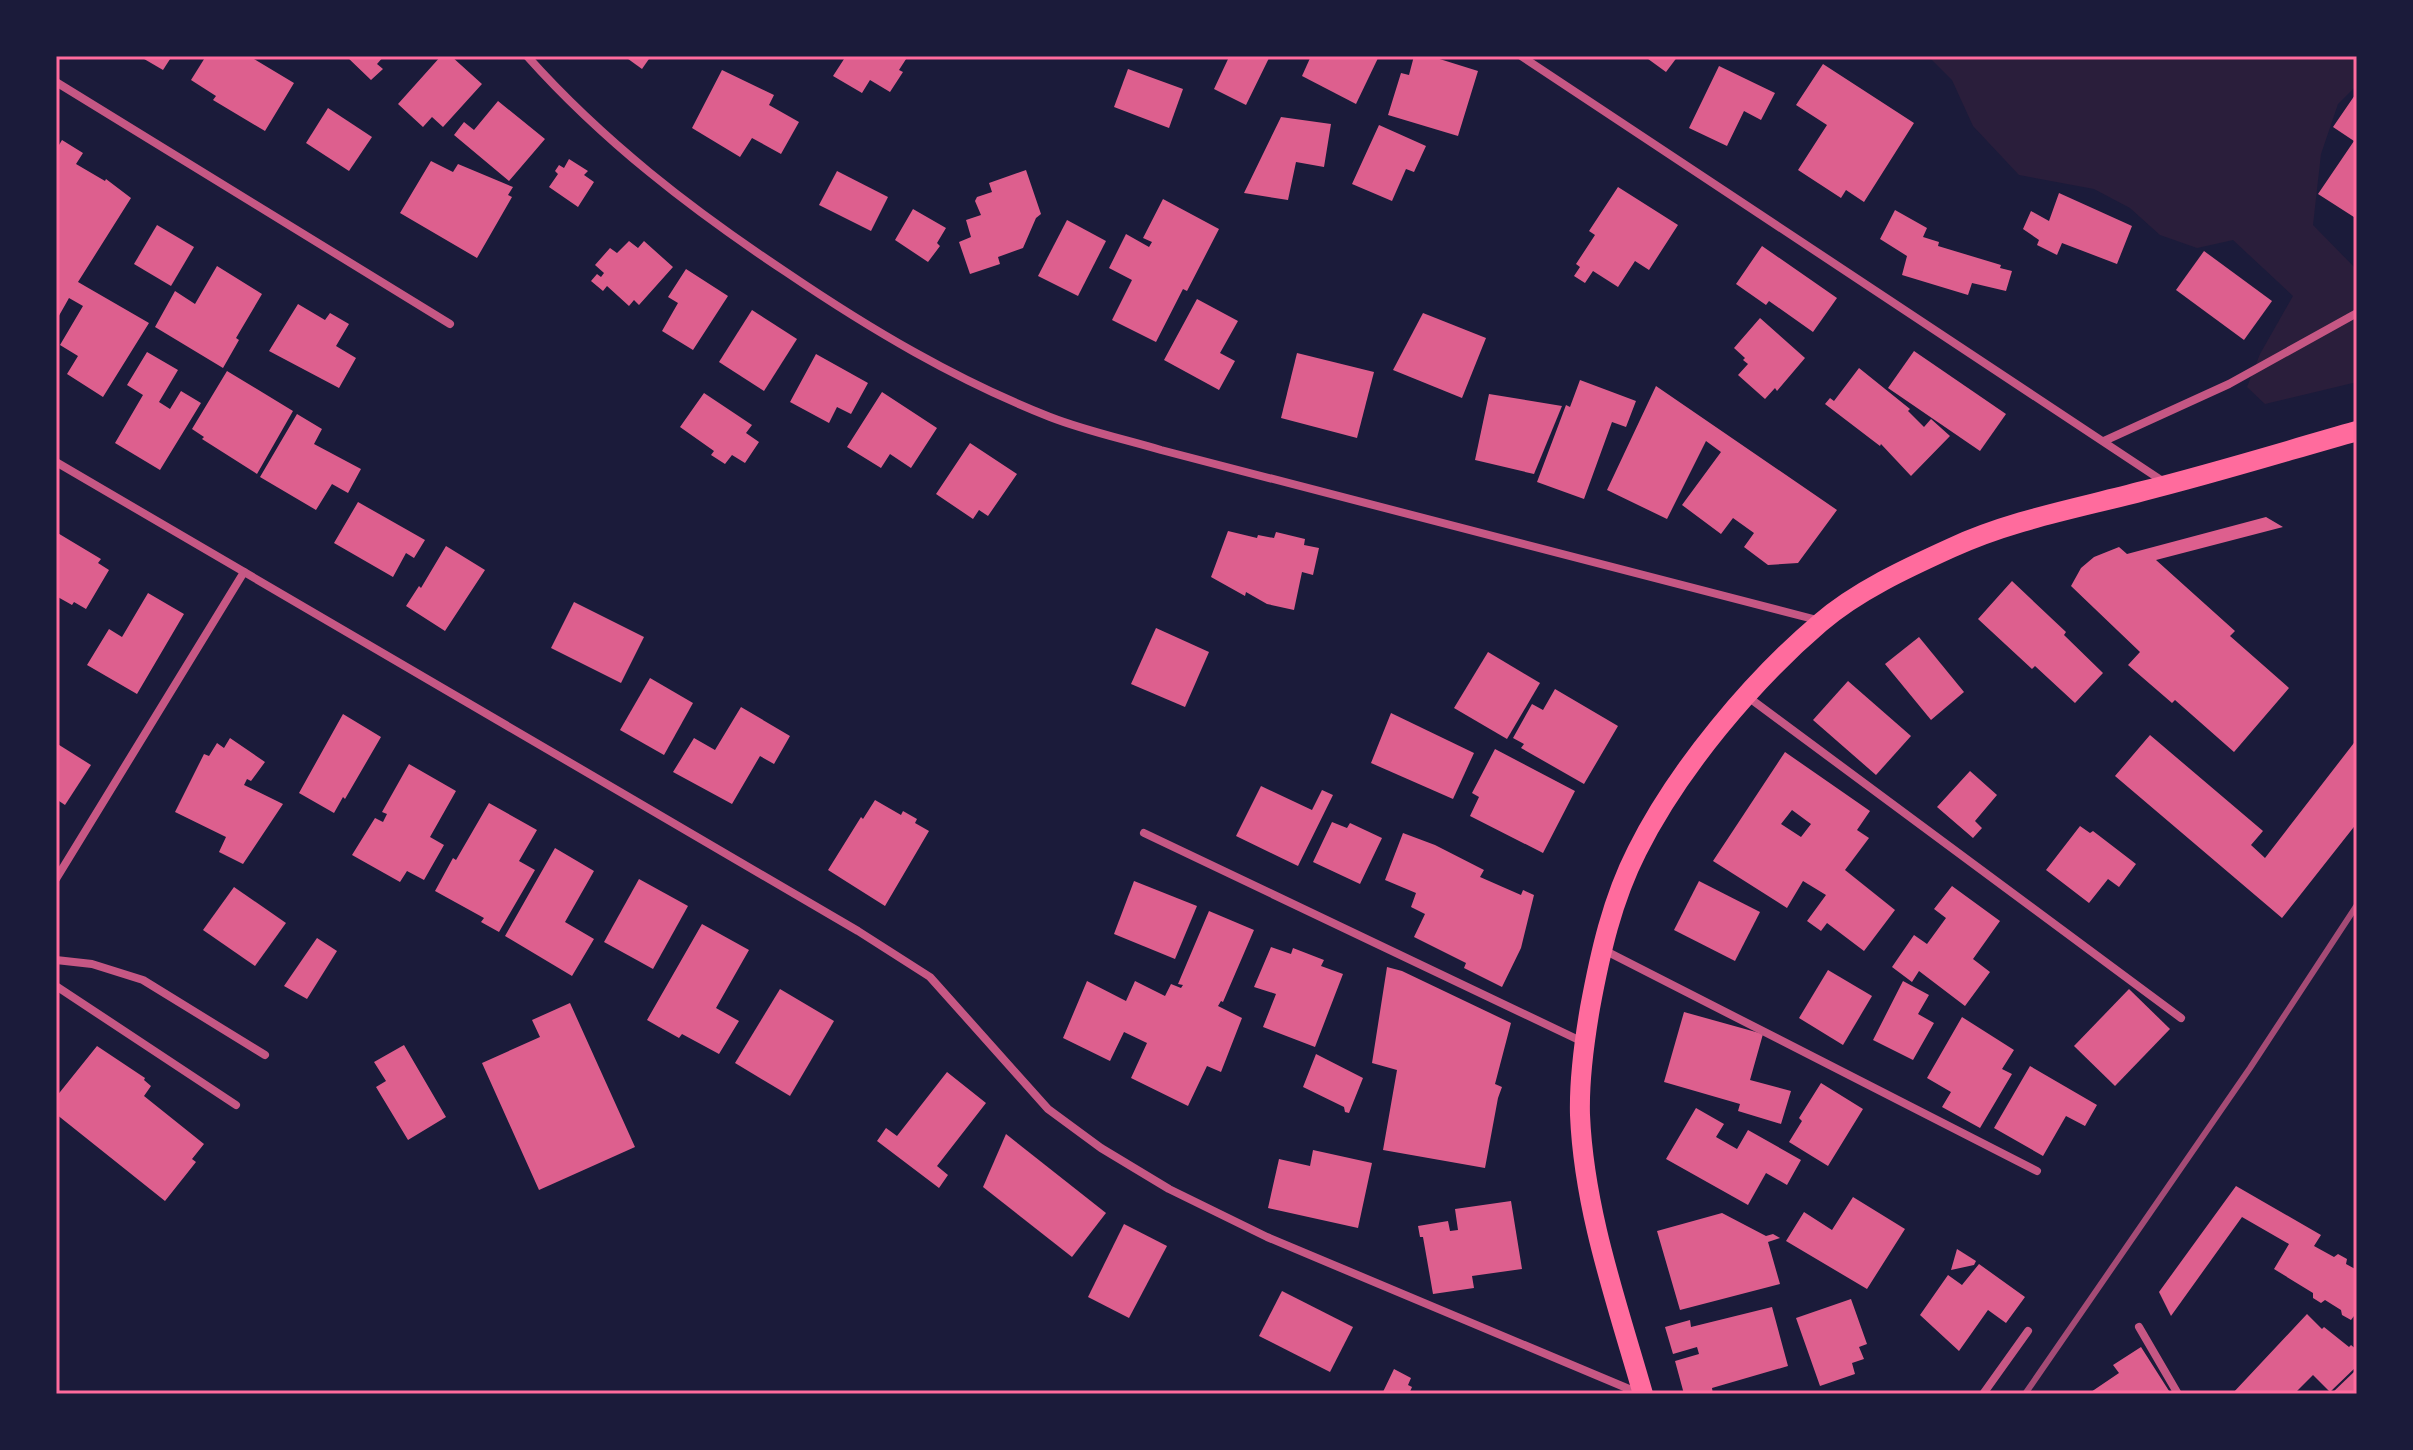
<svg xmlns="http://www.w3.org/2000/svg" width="2413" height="1450" font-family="Figtree,sans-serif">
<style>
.green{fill:#2a1e3b}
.building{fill:#dd5f8e;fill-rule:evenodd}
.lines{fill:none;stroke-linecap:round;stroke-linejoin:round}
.minor{stroke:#c65784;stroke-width:8}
.primary{stroke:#ff6b9d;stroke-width:20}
.rail{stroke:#a44b75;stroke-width:6}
.neatline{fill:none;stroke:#ff6b9d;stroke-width:3}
</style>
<rect width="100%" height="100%" fill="#1b1b3a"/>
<!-- green -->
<path class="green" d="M1928,56h429v29l-19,19 -17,50 -8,71 44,45v112l-92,22 -18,-17 13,-33 33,-58 -60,-56 -36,8 -37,-13 -30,-27 -36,-19 -75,-14 -46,-49 -21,-46z"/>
<!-- building -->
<g class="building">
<path d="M139,56h33l-9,14z"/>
<path d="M206,56h43l45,27 -29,48 -52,-31 3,-4 -25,-16z"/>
<path d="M346,56h38l-7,8 6,5 -12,11z"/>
<path d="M441,56h10l31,28 -39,43 -11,-10 -9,10 -25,-23z"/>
<path d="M624,56h27l-9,13z"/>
<path d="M846,56h62l-9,14 4,2 -13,20 -20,-12 -8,13 -29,-17z"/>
<path d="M1234,56l35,2 -23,47 -32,-16 15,-32 3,2z"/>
<path d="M1311,56h68l-23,48 -54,-28z"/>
<path d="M1414,56h16l48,15 -20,65 -70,-21 13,-42 8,2z"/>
<path d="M1644,56h34l-12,16z"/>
<path d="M1823,64l91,59 -50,79 -18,-12 -5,8 -43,-28 29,-45 -31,-20z"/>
<path d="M1719,66l56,27 -14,27 -17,-9 -17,35 -38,-18z"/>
<path d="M1128,69l55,20 -14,39 -55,-21z"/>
<path d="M722,70l52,25 -5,10 30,17 -18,32 -29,-16 -12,19 -48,-29z"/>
<path d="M2357,92v127l-39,-25 36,-53 -21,-14z"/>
<path d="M498,101l47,38 -36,42 -55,-46 10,-13 10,8z"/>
<path d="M328,108l44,29 -23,34 -43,-28z"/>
<path d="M1281,117l50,7 -7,43 -28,-5 -8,38 -44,-7z"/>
<path d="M1379,125l47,21 -12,26 -8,-3 -14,32 -40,-17z"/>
<path d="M62,140l21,13 -7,11 29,17 1,-2 25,19 -53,84 71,41 -46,74 -36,-23 11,-18 -18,-11 23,-39 -14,-8 -13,23v-171z"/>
<path d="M569,159l19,12 -4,4 10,7 -16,25 -29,-20 9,-13 -3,-3 4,-6 5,3z"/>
<path d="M431,161l22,11 5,-8 55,23 -5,8 4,2 -35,61 -77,-45z"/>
<path d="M1026,170l15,44 -5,4 -13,30 -25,9 2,7 -30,10 -11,-32 12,-5 -5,-17 15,-5 -6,-14 2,-4 15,-5 -3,-9z"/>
<path d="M837,171l51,26 -17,34 -52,-26z"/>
<path d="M1618,187l60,38 -29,45 -14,-9 -17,26 -25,-16 -8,12 -11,-7 6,-9 -4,-3 19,-29 -6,-4z"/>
<path d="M2059,193l73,33 -15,38 -55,-21 -5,12 -20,-10 2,-5 -16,-11 8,-18 18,10z"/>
<path d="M1163,199l56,30 -32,62 -4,-2 -27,53 -44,-22 20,-40 -23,-12 17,-34 23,13 3,-5 -9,-4z"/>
<path d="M913,209l33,19 -9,15 3,3 -12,16 -33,-22z"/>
<path d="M1895,210l32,18 -4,9 16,5 -1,4 63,19 -1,3 12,3 -6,20 -34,-8 -4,12 -66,-20 5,-19 -27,-17z"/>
<path d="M1067,220l39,21 -28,55 -40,-20z"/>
<path d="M157,225l37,22 -23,39 -37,-22z"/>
<path d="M629,241l9,7 6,-7 29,26 -34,38 -5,-5 -5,6 -22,-20 -4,5 -12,-10 6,-7 4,3 3,-4 -9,-8 15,-17 7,5z"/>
<path d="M1762,246l75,52 -24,34 -44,-31 -3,4 -30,-21z"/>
<path d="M2204,251l68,50 -28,39 -68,-50z"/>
<path d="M217,266l45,28 -26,44 3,2 -16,28 -68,-41 20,-36 20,13z"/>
<path d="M686,269l42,27 -35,54 -31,-19 16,-28 -10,-6z"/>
<path d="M1197,299l41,22 -18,32 15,8 -16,29 -55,-30z"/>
<path d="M298,304l27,16 5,-7 19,11 -13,22 20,12 -17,30 -70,-37z"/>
<path d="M752,310l45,29 -33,52 -45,-29z"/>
<path d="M1423,313l63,25 -24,60 -69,-28z"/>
<path d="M1760,318l45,40 -28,33 -2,-3 -10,11 -27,-24 10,-11 -5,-4 2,-2 -11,-10z"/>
<path d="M1914,351l92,63 -26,37 -92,-63z"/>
<path d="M147,352l31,18 -19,32 11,7 11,-18 20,12 -41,67 -45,-27 28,-48 -16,-10z"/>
<path d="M1297,353l77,19 -17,66 -76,-20z"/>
<path d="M816,354l52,29 -17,31 -14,-7 -8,16 -39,-21z"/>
<path d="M1859,368l51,41 -2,2 16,16 7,-8 19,17 -39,40 -30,-32 -1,2 -55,-42 5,-6 4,3z"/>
<path d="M227,371l66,40 -36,63 -55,-35 2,-2 -12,-8z"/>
<path d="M1580,380l56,21 -10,26 -14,-5 -28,77 -47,-17 29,-77 4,2z"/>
<path d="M1656,386l181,124 -39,53 -30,2 -24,-18 10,-14 -21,-15 -12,16 -39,-29 39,-53 -15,-11 -39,78 -60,-29z"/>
<path d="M882,392l55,36 -26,40 -21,-14 -9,14 -34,-21z"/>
<path d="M704,393l48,32 -6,8 13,9 -14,21 -13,-8 -7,9 -14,-9 3,-4 -34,-24z"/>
<path d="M1489,394l73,12 -28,68 -59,-14z"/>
<path d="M297,414l25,15 -8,15 47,25 -13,24 -16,-9 -16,26 -56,-33z"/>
<path d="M970,443l47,31 -29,42 -9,-6 -6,9 -37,-25z"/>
<path d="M358,502l67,38 -11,18 -8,-5 -13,24 -59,-34z"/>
<path d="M2266,517l17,10 -127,33 79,71 -5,5 59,52 -55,64 -59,-52 -3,3 -44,-38 12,-13 -69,-66 10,-18 13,-11 25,-10 8,7z"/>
<path d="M1228,531l29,7 1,-3 16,3 2,-6 29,7 -1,6 15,3 -6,27 -11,-3 -8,38 -27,-6 -21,-12 -1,4 -34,-19z"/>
<path d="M56,532l45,27 -3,4 11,7 -23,39 -12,-7 -2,3 -16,-9z"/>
<path d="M446,546l39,24 -40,61 -39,-25 13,-20 2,2z"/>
<path d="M2012,581l54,51 -2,3 39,38 -28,30 -40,-37 -3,3 -54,-50z"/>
<path d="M148,593l36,21 -47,80 -50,-29 22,-36 13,8z"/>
<path d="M574,602l70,35 -23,46 -70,-35z"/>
<path d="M1156,628l53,24 -24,55 -54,-23z"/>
<path d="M1919,637l45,55 -33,28 -46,-56z"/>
<path d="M1488,652l52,31 -33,56 -53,-31z"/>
<path d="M650,678l43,25 -29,52 -44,-25z"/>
<path d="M1848,681l63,55 -35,39 -63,-55z"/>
<path d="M1555,689l63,37 -34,58 -63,-36 3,-4 -11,-6 19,-34 11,6z"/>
<path d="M741,707l49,29 -16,28 -14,-8 -28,48 -59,-32 21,-34 21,12z"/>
<path d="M1391,713l83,40 -21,46 -82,-36z"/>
<path d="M343,714l38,23 -36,62 -2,-2 -9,16 -35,-20z"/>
<path d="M2150,735l113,96 -12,14 14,13 92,-119v84l-75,95 -167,-142z"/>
<path d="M230,738l35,24 -14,19 -4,-2 -3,6 39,19 -40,60 -24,-12 7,-15 -51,-25 29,-58 5,2 8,-13 7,5z"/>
<path d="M56,743l35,22 -26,40 -9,-6z"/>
<path d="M1495,749l80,42 -32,62 -73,-37 9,-19 -7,-4z"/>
<path d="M1785,752l85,59 -13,19 12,8 -24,32 50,40 -31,41 -37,-28 -6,8 -14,-10 19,-26 -23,-14 -16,27 -74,-47zM1792,810l19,14 -10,13 -20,-13z"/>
<path d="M409,764l47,27 -26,46 14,8 -20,35 -17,-9 -7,11 -48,-27 23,-37 8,4 4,-8 -5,-2z"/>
<path d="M1970,771l27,24 -22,26 7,7 -9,10 -36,-31z"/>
<path d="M1261,786l51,24 10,-20 11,5 -35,71 -62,-30z"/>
<path d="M875,800l26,15 2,-4 14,8 -2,4 14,8 -44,75 -57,-36 33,-53 2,2z"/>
<path d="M489,803l48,27 -18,31 16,9 -36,62 -18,-10 3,-4 -49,-27 18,-33 3,2z"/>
<path d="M1332,822l15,6 3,-5 32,15 -22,46 -47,-22z"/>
<path d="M2080,826l10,7 3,-2 43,33 -17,23 -11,-8 -19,24 -43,-33z"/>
<path d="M1403,833l32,12 49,25 -4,7 41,18 2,-5 11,5 -13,53 -19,39 -38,-19 2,-5 -52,-26 11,-23 -14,-7 5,-14 -31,-13z"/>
<path d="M555,848l39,23 -29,51 29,17 -22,37 -67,-40z"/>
<path d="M639,879l49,27 -35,63 -49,-27z"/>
<path d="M1134,881l63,25 -22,53 -61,-25z"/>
<path d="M1699,881l61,31 -25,49 -61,-31z"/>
<path d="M1952,886l48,35 -27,38 17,13 -25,34 -46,-35 -7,11 -20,-15 22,-32 13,9 19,-26 -12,-9z"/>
<path d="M234,887l52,36 -31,43 -52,-36z"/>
<path d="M1209,911l45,19 -31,72 -2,-1 -3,5 24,12 -21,54 -14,-6 -19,40 -57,-28 16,-35 -23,-11 -14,29 -47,-23 24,-57 39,20 9,-20 30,15 6,-12 10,4 2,-3 -5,-1z"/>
<path d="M702,924l47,26 -33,58 23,13 -20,33 -37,-20 -3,4 -32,-18z"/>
<path d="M317,938l20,13 -30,48 -23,-13z"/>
<path d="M1271,947l20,7 2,-6 31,12 -3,6 22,8 -28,73 -52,-20 13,-33 -22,-7z"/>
<path d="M1387,967l15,4 109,52 -16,61 7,3 -4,11 -13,70 -102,-18 14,-80 -25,-7z"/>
<path d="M1828,970l44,26 -29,49 -44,-27z"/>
<path d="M1903,981l26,14 -11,19 16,9 -21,37 -40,-20z"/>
<path d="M780,989l54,32 -44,75 -55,-33z"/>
<path d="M2129,989l41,40 -55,57 -41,-40z"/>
<path d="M570,1003l65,144 -96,43 -57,-127 58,-26 -8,-17z"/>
<path d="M1684,1012l79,22 -13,46 41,11 -10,33 -43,-13 2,-7 -76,-22z"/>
<path d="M1962,1017l52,33 -12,19 10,5 -32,54 -38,-21 9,-15 -24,-14z"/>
<path d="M404,1045l42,72 -38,23 -32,-53 10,-6 -12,-19z"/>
<path d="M97,1046l48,32 -1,2 7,6 -7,10 60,48 -12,15 4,3 -31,39 -109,-87v-17z"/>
<path d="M1316,1054l47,24 -14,35 -4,-1 -1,-5 -41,-20z"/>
<path d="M2030,1066l67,39 -12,21 -19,-10 -23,40 -49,-28z"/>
<path d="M947,1072l39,31 -49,63 11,9 -9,13 -62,-47 9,-13 11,8z"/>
<path d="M1821,1083l42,26 -35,57 -39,-24 13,-21 -3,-3z"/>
<path d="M1696,1108l28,16 -8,13 21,12 11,-19 53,30 -14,25 -21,-12 -18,32 -82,-46z"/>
<path d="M1006,1134l100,79 -34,44 -89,-70z"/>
<path d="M1313,1150l59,13 -14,65 -90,-20 11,-49 31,7z"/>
<path d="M2236,1186l85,49 -7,11 20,11 4,-3 9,5 -1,5 11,6v48l-3,-2 -3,4 -9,-5 -1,-5 -16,-10 -4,3 -8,-5v-5l-39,-24 15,-25 -47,-27 -71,99 -12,-24z"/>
<path d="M1853,1197l52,32 -38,60 -81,-48 18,-29 28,18z"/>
<path d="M1511,1201l11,68 -50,7 2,12 -41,6 -10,-57h-3l-2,-11 30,-5 2,10 8,-1 -3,-21z"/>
<path d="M1722,1213l44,23 7,-2 7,4 -12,4 12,42 -100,26 -23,-79z"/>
<path d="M1124,1224l43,22 -38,72 -41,-21z"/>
<path d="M1957,1249l19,12 -2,4 -23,5z"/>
<path d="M1979,1264l46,33 -19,26 -18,-13 -29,41 -39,-36 28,-40 14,10z"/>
<path d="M1282,1291l71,36 -23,45 -71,-36z"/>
<path d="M1851,1299l16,45 -8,3 5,12 -12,4 3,11 -35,12 -24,-68z"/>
<path d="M1772,1307l16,59 -76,22 1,6h-29l-9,-33 24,-7 -2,-7 -24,7 -8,-27 25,-7 1,7z"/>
<path d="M2307,1314l15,15 2,-2 25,20 2,-2 6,5v16l-27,26 -17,-17 -19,19h-62z"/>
<path d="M2141,1347l30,47h-83l31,-21 -6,-8z"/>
<path d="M1394,1369l17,9 -3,7 4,2 -3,7h-27z"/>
<path d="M2357,1369v25h-26z"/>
</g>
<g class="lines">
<!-- minor -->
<g class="minor">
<path d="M527,56c76,85 164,153 259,216 84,57 170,108 264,145 36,14 74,22 111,33l660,171"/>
<path d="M1521,56l643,426"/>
<path d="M56,82l394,242"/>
<path d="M2104,441l125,-57 128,-71"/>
<path d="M56,462l802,469 72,46 118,132 53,39 68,41 98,48 374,157"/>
<path d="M1748,697l433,321"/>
<path d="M1144,833l439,209"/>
<path d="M56,879l188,-307"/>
<path d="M1602,949l435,222"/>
<path d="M56,960l36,4 51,16 122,75"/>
<path d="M56,986l180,119"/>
<path d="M2139,1327l39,67"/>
<path d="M1983,1394l45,-63"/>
</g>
<!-- primary -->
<path class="primary" d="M1643,1394c-26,-91 -59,-183 -63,-279 -1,-35 4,-72 10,-107 10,-54 22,-108 47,-157 41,-82 115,-170 183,-228 37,-32 87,-55 131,-75 60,-28 128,-40 192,-57 72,-18 143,-40 214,-60"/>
<!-- rail -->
<path class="rail" d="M2025,1394l225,-326 107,-163"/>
</g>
<!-- border -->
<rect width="2413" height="1450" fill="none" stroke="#1b1b3a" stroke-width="116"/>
<rect x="58" y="58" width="2297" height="1334" class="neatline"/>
</svg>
